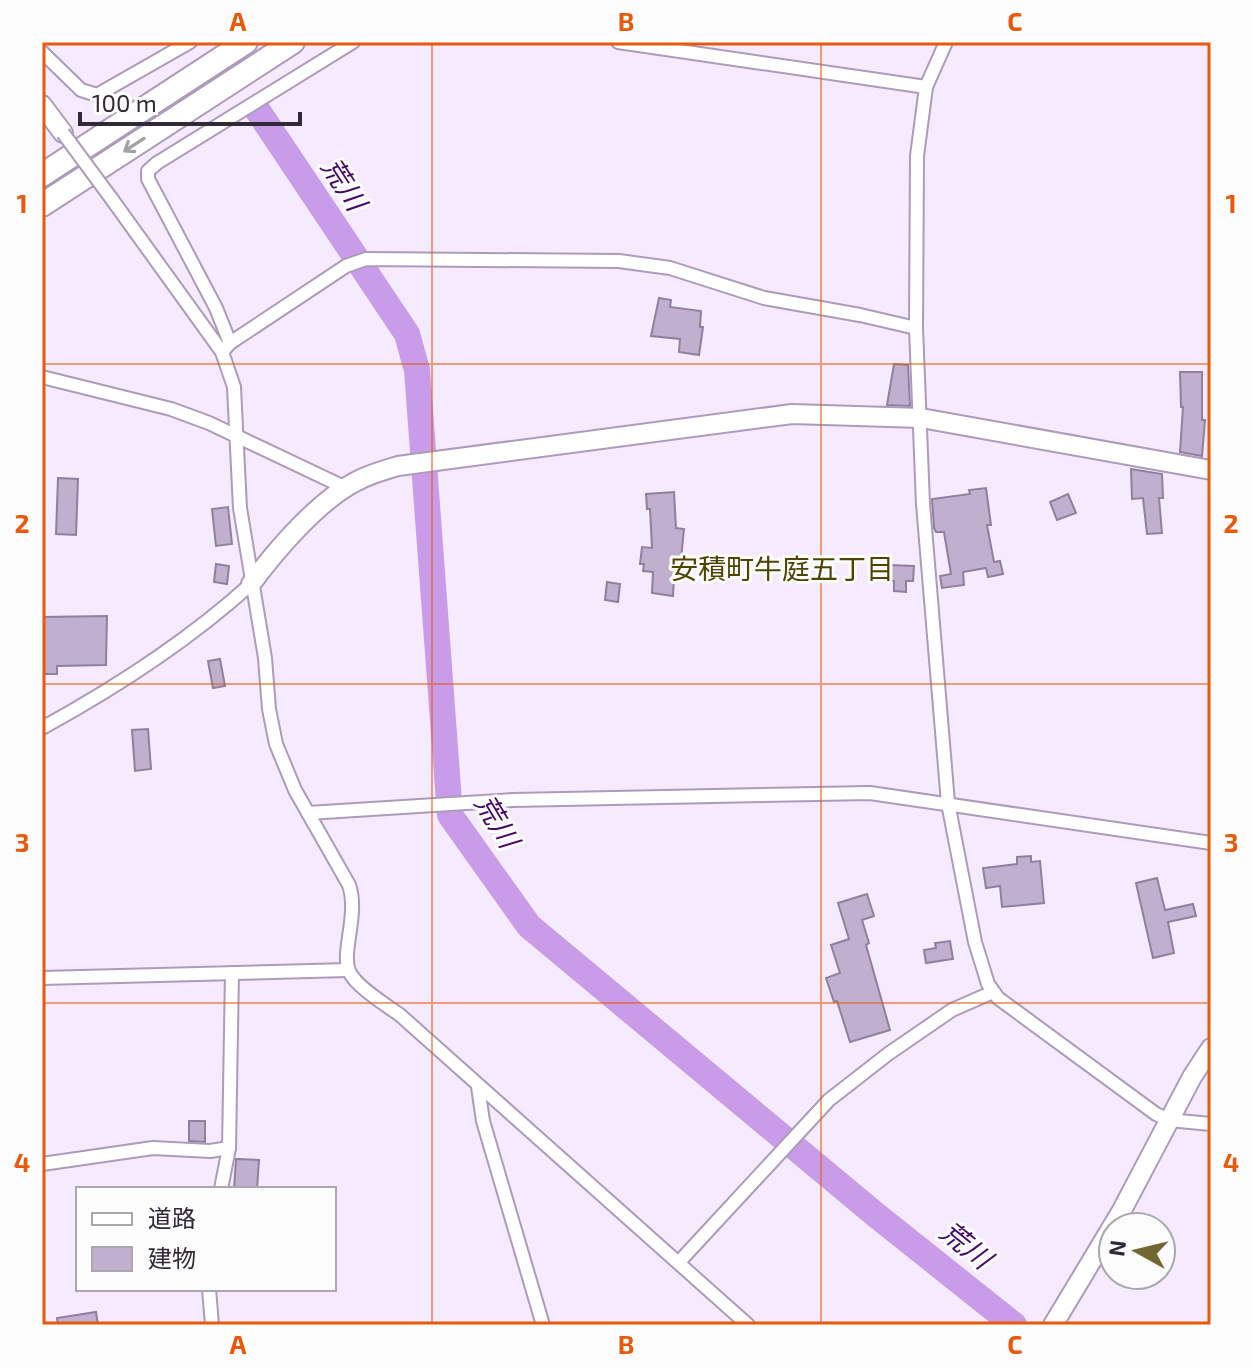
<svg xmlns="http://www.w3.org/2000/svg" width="1253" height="1367" font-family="'Exo 2','Noto Sans JP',sans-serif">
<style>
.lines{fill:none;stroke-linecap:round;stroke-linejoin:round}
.river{stroke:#c89ce9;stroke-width:26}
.building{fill:#c1afd0;stroke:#907f9e;stroke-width:2}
.street-casing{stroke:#ad9bbb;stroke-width:16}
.secondary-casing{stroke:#ad9bbb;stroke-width:22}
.highway-casing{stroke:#ad9bbb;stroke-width:26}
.street{stroke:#fff;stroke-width:12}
.secondary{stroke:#fff;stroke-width:18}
.highway{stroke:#fff;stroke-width:22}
.street-bridge-casing{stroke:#ad9bbb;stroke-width:16;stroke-linecap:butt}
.street-bridge{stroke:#fff;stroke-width:12}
.oneway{stroke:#a29fa5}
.grid{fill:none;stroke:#e8590c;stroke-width:2;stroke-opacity:0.55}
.labels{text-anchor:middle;stroke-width:6;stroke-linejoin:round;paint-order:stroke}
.water-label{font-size:28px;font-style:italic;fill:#470a67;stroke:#fcfcfc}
.neighbourhood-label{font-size:28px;fill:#4e4400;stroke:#fcfcfc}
.neatline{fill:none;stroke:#e8590c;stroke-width:3}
.grid-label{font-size:26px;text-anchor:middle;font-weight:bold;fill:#e8590c}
</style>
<rect width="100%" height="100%" fill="#f5eafe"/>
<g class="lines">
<!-- river -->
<path class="river" d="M256,108l151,226 10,36 33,445 79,111 347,289 138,110"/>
</g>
<!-- building -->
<g class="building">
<path d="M659,298l12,2 -1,7 31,4 -1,16h3l-4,28 -20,-3 1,-13 -29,-3z"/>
<path d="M894,364l14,1 2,41 -23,-1z"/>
<path d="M1180,372h22v48h3l-3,36 -22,-4 3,-45h-2z"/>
<path d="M1131,469l31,5 1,24h-4l3,35 -15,1 -4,-36 -11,1z"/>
<path d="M58,478l20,1 -2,56 -20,-1z"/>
<path d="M986,488l5,37h-4l7,37 6,-1 3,13 -15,3 -2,-9 -23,4 1,13 -22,3 -2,-12 11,-2 -7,-42h-8l-2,-4 -2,-29 38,-5 -1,-4z"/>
<path d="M674,492l2,36 8,1 -5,50 -5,-1 -1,18 -21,-3 1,-21 -10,-1 1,-7h-4l2,-17 10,1 -2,-39h-3l-1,-15z"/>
<path d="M1068,494l8,19 -19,7 -7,-18z"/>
<path d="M228,507l4,37 -16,2 -4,-37z"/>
<path d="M216,564l13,2 -2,18 -13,-2z"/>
<path d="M890,565l24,1 -1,15h-7v11l-12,-1v-10h-5z"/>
<path d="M607,582l13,2 -2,18 -13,-2z"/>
<path d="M107,616l-1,49 -49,1v8h-14l-1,-57z"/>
<path d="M220,659l5,27 -12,2 -5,-27z"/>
<path d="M148,729l3,40 -16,2 -3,-41z"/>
<path d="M1031,856v6l9,-1 4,42 -42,4 -2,-21 -14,2 -3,-20 34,-4v-7z"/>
<path d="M1157,878l8,32 28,-6 3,12 -28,6 6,31 -21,5 -17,-75z"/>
<path d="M867,894l7,22 -12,4 7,23 -3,2 24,85 -40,12 -13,-41 -3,1 -8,-24 14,-5 -9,-28 18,-6 -11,-36z"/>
<path d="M950,941l3,18 -27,4 -2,-13 12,-2 -1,-5z"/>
<path d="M189,1121h16v21l-16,-1z"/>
<path d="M236,1159l23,1 -2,29h-23z"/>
<path d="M96,1312l2,13h-40l-1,-7z"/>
</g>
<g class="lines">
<!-- street casing -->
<g class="street-casing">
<g id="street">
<path d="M618,42l308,45"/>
<path d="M946,42l-20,45 -9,69 -1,172 7,176 25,299 27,139 13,42 10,14 158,116 13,6 42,4"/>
<path d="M42,52l39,38 16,5 93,-53"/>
<path d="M111,198l111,154 12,35 6,121 25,150 4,51 7,35 19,46 54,95c10,30 -8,66 0,86 6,15 37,34 51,44l348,310"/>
<path d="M230,343l-14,-35 -68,-129v-8l9,-8 196,-121"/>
<path d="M222,352l8,-9 116,-77 20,-7 253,2 51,7 94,30 96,17 56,13"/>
<path d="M42,377l129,32 38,14 137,65"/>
<path d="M42,728c75,-41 146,-87 209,-144"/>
<path d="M308,813l205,-13 357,-7 341,50"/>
<path d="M42,978l306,-8"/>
<path d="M478,1087l5,34 60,204"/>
<path d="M42,1164l111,-16 57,3 19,-3"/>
<path d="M221,1189l8,-41 3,-175"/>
<path d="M679,1262l150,-162 59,-46 64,-44 41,-18"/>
<path d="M209,1289l3,36"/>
</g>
</g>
<!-- secondary casing -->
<g class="secondary-casing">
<g id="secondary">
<path d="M42,105l21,28"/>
<path d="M251,584c25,-34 68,-84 106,-103 13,-7 28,-11 41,-15l394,-52 129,4 290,52"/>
<path d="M1053,1325l68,-113 71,-135 19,-29"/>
</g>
</g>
<!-- highway casing -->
<g class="highway-casing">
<g id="highway">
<path d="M42,175l204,-133"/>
<path d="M42,205l251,-163"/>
</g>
</g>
<!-- street -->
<use href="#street" class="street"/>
<!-- secondary -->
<use href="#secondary" class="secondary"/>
<!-- highway -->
<use href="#highway" class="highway"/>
<!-- street-bridge casing -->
<g class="street-bridge-casing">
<path id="street-bridge" d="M63,133l48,65"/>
</g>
<!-- street-bridge -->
<use href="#street-bridge" class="street-bridge"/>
</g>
<!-- one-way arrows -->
<defs><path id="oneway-shaft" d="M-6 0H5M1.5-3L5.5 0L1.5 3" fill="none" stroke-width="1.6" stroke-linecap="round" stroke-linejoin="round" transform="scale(2)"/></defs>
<use class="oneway" href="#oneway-shaft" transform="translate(134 145) rotate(147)"/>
<!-- grid -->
<path class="grid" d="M432,42v1283M821,42v1283M42,364h1169M42,684h1169M42,1003h1169"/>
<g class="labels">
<!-- water labels -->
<g class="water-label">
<text transform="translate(344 184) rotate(57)" y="10">荒川</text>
<text transform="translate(497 821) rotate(59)" y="10">荒川</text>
<text transform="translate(966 1245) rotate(39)" y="10">荒川</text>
</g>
<!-- neighbourhood labels -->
<g class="neighbourhood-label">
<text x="782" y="579">安積町牛庭五丁目</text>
</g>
</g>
<!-- border -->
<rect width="1253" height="1367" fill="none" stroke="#fcfcfc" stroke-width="88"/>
<!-- legend -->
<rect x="76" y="1187" width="260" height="104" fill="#fcfcfc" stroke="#aaa8ad" stroke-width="2"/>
<rect x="92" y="1213" width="40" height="12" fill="#ffffff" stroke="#aaa8ad" stroke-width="2"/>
<text x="148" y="1227" font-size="24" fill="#302936">道路</text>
<rect x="92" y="1247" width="40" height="24" fill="#c1afd0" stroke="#aaa8ad" stroke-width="2"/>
<text x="148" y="1267" font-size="24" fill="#302936">建物</text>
<!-- north arrow -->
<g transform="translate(1137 1251) rotate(278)"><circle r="38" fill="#fcfcfc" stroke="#aaa8ad" stroke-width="2"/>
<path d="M0-6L14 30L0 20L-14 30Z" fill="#706733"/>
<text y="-12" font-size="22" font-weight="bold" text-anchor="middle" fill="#302936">N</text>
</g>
<!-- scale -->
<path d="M80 112v12h220v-12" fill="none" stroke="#302936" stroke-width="4"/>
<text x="92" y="112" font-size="24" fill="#302936" stroke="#fcfcfc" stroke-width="6" paint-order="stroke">100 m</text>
<rect x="44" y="44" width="1165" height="1279" class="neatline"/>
<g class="grid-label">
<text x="238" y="31">A</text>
<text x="626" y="31">B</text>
<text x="1015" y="31">C</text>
<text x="22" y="213">1</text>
<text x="1231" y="213">1</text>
<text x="22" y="533">2</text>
<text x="1231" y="533">2</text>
<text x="22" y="852">3</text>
<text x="1231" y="852">3</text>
<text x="22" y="1172">4</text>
<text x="1231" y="1172">4</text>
<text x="238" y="1354">A</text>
<text x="626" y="1354">B</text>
<text x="1015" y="1354">C</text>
</g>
</svg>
